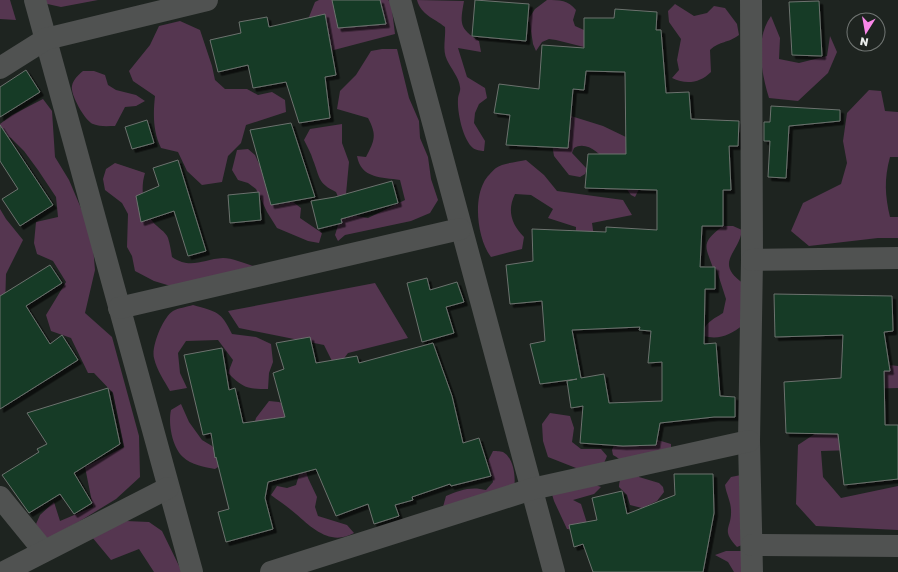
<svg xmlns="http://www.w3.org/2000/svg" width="898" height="572" font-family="'Golos Text',sans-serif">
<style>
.green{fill:#553650}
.building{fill:#133a25;stroke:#6c726e;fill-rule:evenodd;filter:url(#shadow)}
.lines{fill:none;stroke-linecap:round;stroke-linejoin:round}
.minor{stroke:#505251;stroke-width:22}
</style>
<defs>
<filter id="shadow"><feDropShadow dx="3.5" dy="3.5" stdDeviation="0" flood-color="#0009"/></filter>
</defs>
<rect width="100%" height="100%" fill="#1e2420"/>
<!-- green -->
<g class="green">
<path d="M0,0h10l6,20 -16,-1z"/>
<path d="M43,0h55l-37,7 -18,-4z"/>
<path d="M319,0h69l3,2 4,32 -84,22 -8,-24 12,-30z"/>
<path d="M417,0l47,1c-4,23 -5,27 15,40l2,11 -23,-4 9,29 18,11 2,10 -8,6 -4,9 -1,10 11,18 -1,10c-3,0 -9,-1 -11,-3 -10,-8 -16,-36 -15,-49 0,-4 3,-8 2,-12 -1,-10 -9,-18 -13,-27 -5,-10 -1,-23 -2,-33 -11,-9 -24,-12 -28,-27z"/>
<path d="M547,0c13,0 21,0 29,10l-3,10 2,6 9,4 4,14 -4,3 -28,-7 -7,-1 -7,3 -6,9 -3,-7 -4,-26 6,-9z"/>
<path d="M675,4l19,12 13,-3 7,-7 11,2 12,16 2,11c-12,9 -18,5 -29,15l1,22c-11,11 -25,13 -39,6l7,-8 -2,-10 4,-21 -12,-17 -1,-11z"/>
<path d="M771,16l9,22 -1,21 20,4 28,-7 3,-20 7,16 -9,21 -30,28 -29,-3c-8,-26 -14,-60 2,-82z"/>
<path d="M180,21l20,9 12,36 3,14 10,9h22l11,6 14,-3 13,8 1,12 -40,13 -5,18 -13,13 -6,26 -20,3 -15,-14 -9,-19 -17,-4c-8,-17 -8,-33 -6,-52l-22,-15 -4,-10 21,-26 9,-19z"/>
<path d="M382,49h15l12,49 10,23 1,17 8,19 3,22 7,21 -8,13 -19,8 -66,14 -7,6 -3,-6 8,-26 -7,-17c-19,-9 -16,-15 -23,-32 -2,-7 -6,-14 -9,-20l6,-11 32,-5v19l7,19 -3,32 5,21 17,3 37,-18 -5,-20c-18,-3 -39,-1 -43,-24l9,1c9,-17 11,-22 2,-39l-31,-9 3,-18 16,-16 15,-24z"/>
<path d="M83,71h11l11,4 3,10 8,5 20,5 9,6 -9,5 -11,1 -10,19c-7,0 -15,1 -22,-2 -8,-3 -23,-30 -21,-38 1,-6 6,-11 11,-15z"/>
<path d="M869,90l12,1 4,20 13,1v45h-8c-6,22 -5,39 0,60h8v21h-20l-69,8 -18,-15 12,-28 38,-19 6,-21 -4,-22 4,-28z"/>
<path d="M43,99l9,12 3,46 14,23 23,54 3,36 -10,43 27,24 27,99 1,41 -24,22 -36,22 -35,19 -9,-16 4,-9 14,-13 6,19 33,-14 -8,-40 39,-20 -11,-54 -19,-20h-6l-17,-35 -20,-7 -5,-16 20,-33 -13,-21 -16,-7 -3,-11 2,-21 22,-5 -2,-20 -18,-27 -14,-19 -13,-13 -11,-4v-10l12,-9z"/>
<path d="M571,116l32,10 25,12 33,49h-21l-5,10 -4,-2c-10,-14 -36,-60 -57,-47l-2,5 15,16 -2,5 -5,3 -11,-2 -15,-19 -2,-12z"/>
<path d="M248,149l7,6 4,9 9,5 14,30 11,3 8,6 -1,10 22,15 -3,10 -11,-2 -31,-13 -10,-16 -11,-23 -8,-6 -10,-3 -6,-10 5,-20z"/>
<path d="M526,160l18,15 13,16 66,9 9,15 -40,8 5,35 -22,-10 1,-21 -28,-9 5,-9 -22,-14 -16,-1c-8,16 -4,30 9,43l-2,12 -31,8c-13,-17 -18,-55 -7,-75 2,-4 8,-11 12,-14 6,-5 22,-6 30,-8z"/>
<path d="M115,163l30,10c-5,16 -2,35 8,49 4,5 13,10 15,16 2,6 3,13 4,19 19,13 31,2 51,1 9,0 21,5 30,8l-79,21 -20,-6 -19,-10 -3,-15 -5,-9 1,-33 -6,-11 -17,-13 -2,-11 3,-10z"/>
<path d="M0,209l6,10 17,21 -17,34 -1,33 -5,1z"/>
<path d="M723,226h10l9,4c-3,24 -29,32 2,54l-1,41c-13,10 -23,15 -40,11 0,-13 11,-17 20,-23l3,-14 -10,-31 -2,3c-8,-25 -15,-27 9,-45z"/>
<path d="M375,283l33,55 -60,15 -12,16 -12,-24 -85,-17 -11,-17z"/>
<path d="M193,305c24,7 28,6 39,29l24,3 15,7 2,18 -4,11 -1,16c-21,0 -25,-1 -40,-16l5,-13 -15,-20 -32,1 -8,12 2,20 7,15 -17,3c-6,-11 -13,-20 -16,-33 -3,-11 9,-41 19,-47 5,-3 14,-4 20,-6z"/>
<path d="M880,364l18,2v22l-35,1z"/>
<path d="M269,401l10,1 9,5 20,71 9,19 -2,10 3,9 29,9 7,8c-23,13 -41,-4 -58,-19 -8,-7 -17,-13 -25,-19l6,-9 10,2 9,-3 3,-10 -4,-10 -42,-37 3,-10z"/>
<path d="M181,404l8,18 13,18 10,6 12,17 -9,6c-10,-2 -24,-4 -32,-12 -11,-10 -15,-34 -12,-47z"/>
<path d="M550,413l20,3 4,12 -2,14 9,7h20l6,7 -5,12h-26l-28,-11 -5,-16 -1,-17z"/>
<path d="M837,419l17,31 -33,1 2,26 18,21 57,-12v44l-82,-4 -20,-22 2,-59z"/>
<path d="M651,438l20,6v5l-34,22 2,6 20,6 4,4 1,5 -7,9 -15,7 -12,-3 -3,-10 -8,-8c1,-16 12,-22 -6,-32l-1,-5 2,-5z"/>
<path d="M493,451c2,0 7,0 10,1 11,6 13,26 11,37l-71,18 3,-11c14,-6 25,-10 40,-6l7,-8 -5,-21z"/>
<path d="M741,475l6,68 -10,4c-17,-18 -5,-18 -6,-37 0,-8 -5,-17 -6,-25l6,-8z"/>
<path d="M590,483l11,4 -7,7 -21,6 8,4 6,19 -9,7 -11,-1 -13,-28 -3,-10z"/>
<path d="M126,521l23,1 13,9 20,41h-28l-15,-23 -28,11 -19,-23z"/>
<path d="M726,551h18l12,21h-22l-6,-10 -13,-7z"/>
</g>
<!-- building -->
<g class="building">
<path d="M332,0h48l6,24 -48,4z"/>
<path d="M475,0l54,4 -3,37 -54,-5z"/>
<path d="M819,1l3,55 -30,-1 -3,-53z"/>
<path d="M615,9l42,3 -1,18h5l5,63 23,-1 2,27 48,2 -1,25h-9l2,44h-8v36h-21l-2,41h15v22h-10l-1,55 12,-1 4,53 15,1v20h-21l-54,6 -4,22 -33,1 -43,-3 3,-37 -12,2 -4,-27 10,-2 -37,5 -10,-40 15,-3 -3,-40 -32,3 -4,-39 27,-4 -1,-32 74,3v-5l51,3v-40l-72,-2 3,-34h38l-1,-82 -39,-1 -2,19 -11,-1 -5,59 -62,-3 4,-30 -16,-2 5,-29 40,5 3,-44 42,3v-30h30zM640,327l-1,3 12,1 -3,32 14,-1v39l-53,2 -5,-29 -23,4 -9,-48z"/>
<path d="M325,14l11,61 -11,2 5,41 -31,5 -13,-41 -33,6 -5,-23 -30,7 -8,-32 31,-7 -2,-11 28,-5 2,10z"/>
<path d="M26,70l14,22 -40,25v-30z"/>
<path d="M771,106l69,4v11l-51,5 -3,52 -18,-1 2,-36h-6v-19h6z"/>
<path d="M147,120l7,23 -22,6 -7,-22z"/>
<path d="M291,123l24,74 -44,8 -21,-75z"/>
<path d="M0,125l53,80 -33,21 -18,-27 16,-10 -18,-28z"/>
<path d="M178,160l28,91 -18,5 -14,-45 -33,11 -5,-26 23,-10 -6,-18z"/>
<path d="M392,181l6,22 -57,16 1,4 -24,6 -7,-28 24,-4z"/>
<path d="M259,192l2,28 -31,3 -2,-28z"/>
<path d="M50,265l12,18 -36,23 24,38 12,-9 16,25 -78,49v-113z"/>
<path d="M427,278l3,12 27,-8 7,20 -18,5 8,26 -32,9 -15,-59z"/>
<path d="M774,294l118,2 1,35 -9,1 6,39h-6l1,54h13v54l-54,6 -6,-51 -52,-1 -2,-51 57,-4 2,-43 -68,2z"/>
<path d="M310,337l6,26 41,-7 2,7 74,-20 19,53 11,47 16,-5 12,38 -40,10 -1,-2 -38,13 1,3 -18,5 4,11 -25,8 -6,-20 -32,12 -20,-47 -48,13 -3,16 8,31 -47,13 -8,-30 11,-3 -13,-52 -1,1 -4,-25 -8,2 -19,-80 38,-7 7,42 6,-2 8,35 42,-6 -12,-44 11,-4 -8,-26z"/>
<path d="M108,388l12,56 -46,29 18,30 -18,11 -14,-20 -31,19 -27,-38 37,-23 -2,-3 10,-5 -20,-31z"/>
<path d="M674,474h39l1,39 -11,59h-110l-10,-28 -9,3 -5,-22 28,-5 -5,-22 30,-7 5,23 48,-19z"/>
</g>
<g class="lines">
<!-- minor -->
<g class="minor">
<path d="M35,0l157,572"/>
<path d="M400,0l154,572"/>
<path d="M751,0l1,260 -3,181 3,131"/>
<path d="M0,68l46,-29 161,-39"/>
<path d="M752,260l146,-2"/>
<path d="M119,308l341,-79"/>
<path d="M0,497l44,54"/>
<path d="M752,545l146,1"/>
<path d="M4,572l164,-84"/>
<path d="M271,572l261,-83 217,-48"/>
</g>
</g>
<!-- north arrow -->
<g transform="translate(866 32) rotate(191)"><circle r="19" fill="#1e2420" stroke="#707572"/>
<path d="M0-3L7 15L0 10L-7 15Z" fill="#f987e8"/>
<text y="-6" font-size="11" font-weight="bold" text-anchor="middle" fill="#ebeeec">N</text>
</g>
</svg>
